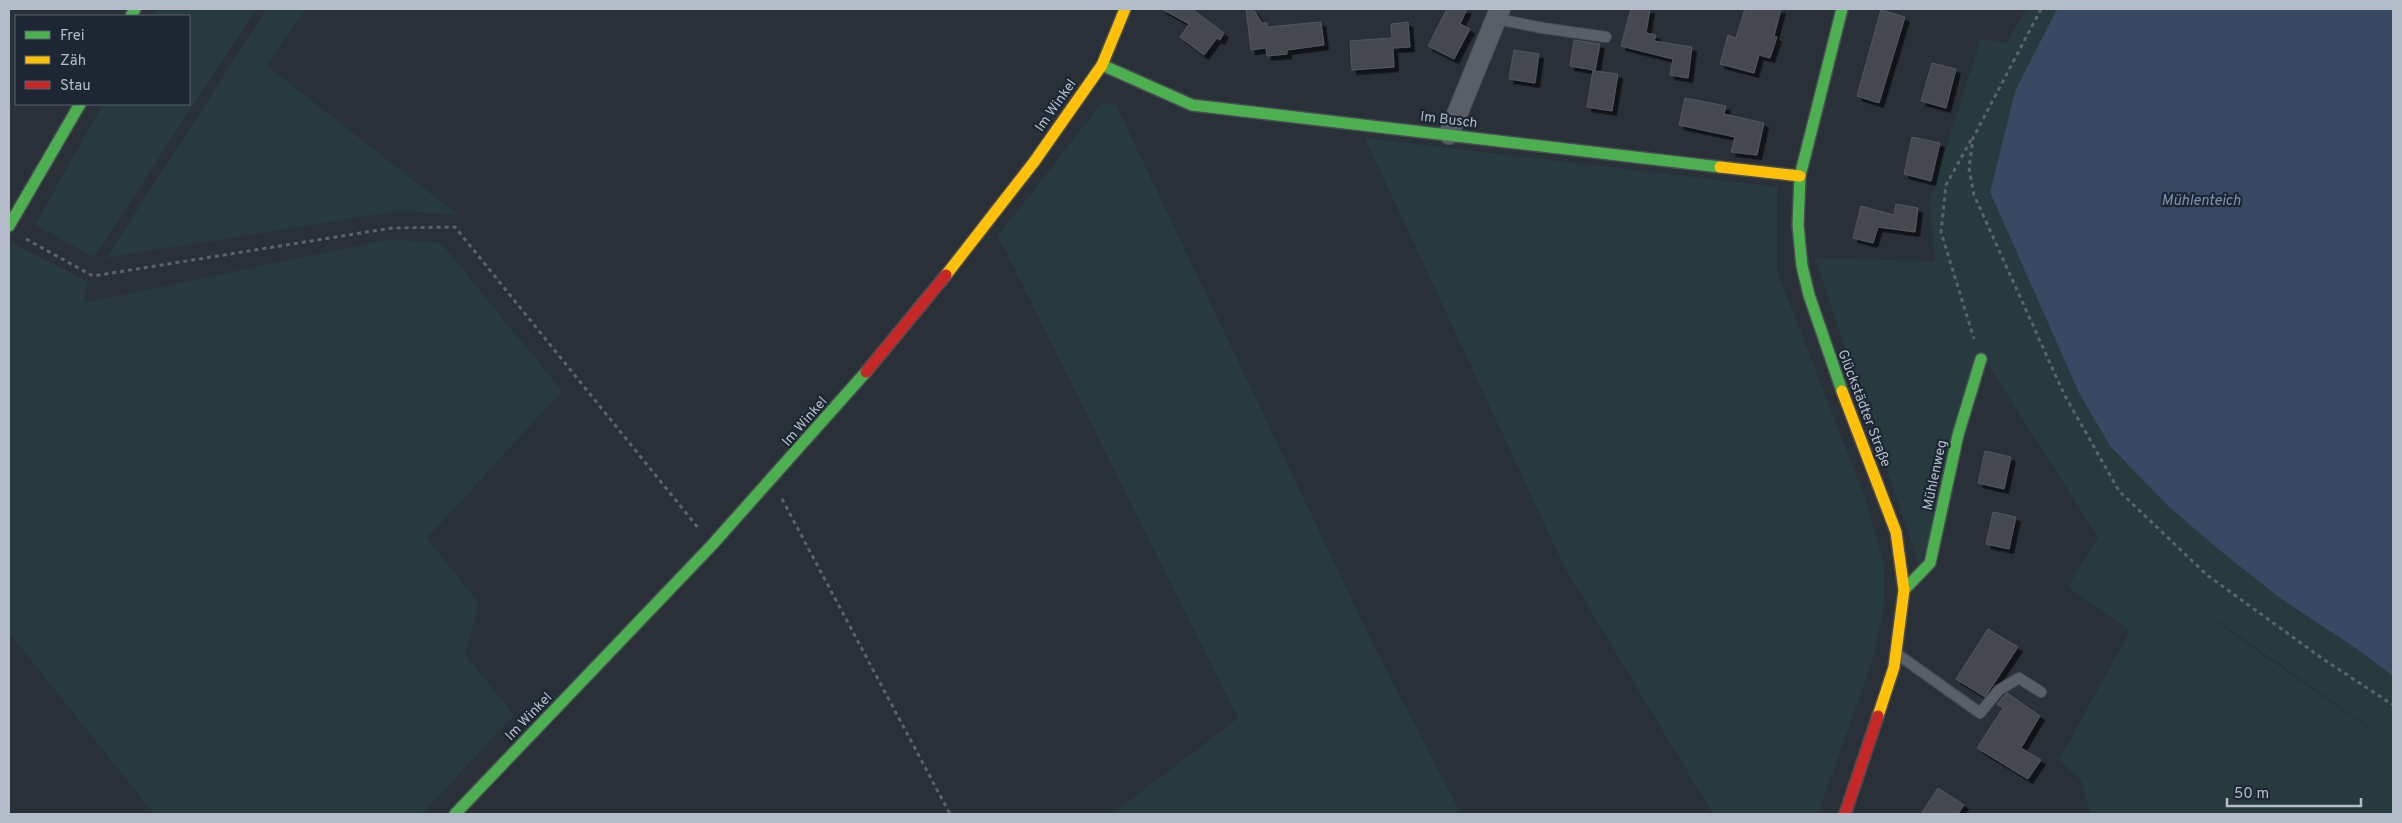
<svg xmlns="http://www.w3.org/2000/svg" width="2402" height="823" font-family="Overpass,sans-serif">
<style>
.green{fill:#273a3e;fill-rule:evenodd}
.water{fill:#384963}
.building{fill:#444950;stroke:#52575f;filter:url(#shadow)}
.lines{fill:none;stroke-linecap:round;stroke-linejoin:round}
.lane-casing{stroke:#484c53;stroke-width:12}
.street-casing{stroke:#484c53;stroke-width:22}
.fast-casing{stroke:#484c53;stroke-width:14}
.slow-casing{stroke:#484c53;stroke-width:14}
.jam-casing{stroke:#484c53;stroke-width:14}
.path{stroke:#5d636a;stroke-width:3;stroke-dasharray:4 4;stroke-linecap:butt}
.lane{stroke:#5a5e66;stroke-width:10}
.street{stroke:#5a5e66;stroke-width:20}
.fast{stroke:#4caf50;stroke-width:11}
.slow{stroke:#ffc107;stroke-width:11}
.jam{stroke:#c62828;stroke-width:11}
.labels{text-anchor:middle;stroke-width:4.5;stroke-linejoin:round;paint-order:stroke}
.street-label{font-size:14px;fill:#b4bcc9;stroke:#1d2633}
.water-label{font-size:15px;font-style:italic;fill:#7c92b1;stroke:#1d2633}
</style>
<defs>
<filter id="shadow"><feDropShadow dx="4.5" dy="4.5" stdDeviation="0" flood-color="#0009"/></filter>
</defs>
<rect width="100%" height="100%" fill="#2a3038"/>
<!-- green -->
<g class="green">
<path d="M156,9h100l-162,248 -59,-32 68,-121h86v-88h-38z"/>
<path d="M267,9h39l-40,56 192,150 -58,-4 -294,47z"/>
<path d="M2027,9h30l-42,82 -25,101 89,201 31,53 58,60 50,43 63,50 76,50 36,27v138h-302l-10,-34 -22,-20 71,-129 -62,-44 30,-50 -111,-174 -67,204 -105,-309 120,3 -6,-59 52,-164 25,5zM2159,580l220,154v1l-110,-76z"/>
<path d="M1115,103l257,539 89,172h-349l126,-96 -240,-482 102,-131z"/>
<path d="M1365,138l412,49v84l88,227 19,66v41l-10,51 -56,158h-105l-149,-248z"/>
<path d="M390,239l51,4 121,148 -135,147 52,66 -14,51 49,60 -92,99h-268l-145,-181v-389l2,-2 77,40 -5,21z"/>
</g>
<!-- water -->
<path class="water" d="M2057,9h336v667l-36,-27 -76,-50 -63,-50 -50,-43 -58,-60 -31,-53 -89,-201 25,-101z"/>
<!-- building -->
<g class="building">
<path d="M1162,9h30l32,24 -4,7 -3,-2 -13,17 -24,-18 9,-13z"/>
<path d="M1246,9h7l9,14h5v4l54,-5 3,23 -37,5v4l-20,2 -1,-8 -15,2z"/>
<path d="M1447,9h20l-7,15 10,5 -16,30 -26,-13z"/>
<path d="M1631,9h19l-4,24 10,2 -2,6 38,6 -4,31 -18,-3 3,-16 -52,-13z"/>
<path d="M1745,9h36l-7,27 3,1 -7,21 -11,-3 -5,18 -34,-9 8,-29 8,3z"/>
<path d="M1881,10l24,7 -26,86 -22,-7z"/>
<path d="M1408,22l2,25 -17,1 1,19 -42,3 -2,-29 42,-3 -1,-14z"/>
<path d="M1574,40l26,4 -5,27 23,3 -6,37 -25,-4 6,-37 -23,-4z"/>
<path d="M1514,50l25,4 -4,29 -26,-4z"/>
<path d="M1932,63l24,6 -10,39 -25,-7z"/>
<path d="M1685,98l41,8 -2,8 40,9 -7,32 -26,-3 4,-15 -56,-12z"/>
<path d="M1912,137l28,6 -9,38 -27,-7z"/>
<path d="M1896,204l22,4 -3,24 -37,-5 -5,16 -20,-5 8,-32 33,9z"/>
<path d="M1985,451l26,6 -7,32 -26,-6z"/>
<path d="M1993,512l23,5 -7,32 -23,-5z"/>
<path d="M1988,629l30,18 -33,50 -29,-18z"/>
<path d="M2007,693l33,23 -19,32 20,12 -13,19 -51,-31 26,-40 -6,-4z"/>
<path d="M1938,788l26,17 -6,9h-37z"/>
</g>
<g class="lines">
<!-- lane casing -->
<g class="lane-casing">
<g id="lane">
<path d="M1497,19l46,9 63,9"/>
<path d="M1897,654l83,59 19,-23 20,-12 22,14"/>
</g>
</g>
<!-- street casing -->
<g class="street-casing">
<path id="street" d="M1449,134l51,-125"/>
</g>
<!-- fast casing -->
<g class="fast-casing">
<g id="fast">
<path d="M1842,9l-42,167 -2,49 4,41 7,29 33,96"/>
<path d="M131,16l4,-7"/>
<path d="M1102,65l90,40 528,62"/>
<path d="M9,226l71,-122"/>
<path d="M1904,590l26,-27 28,-128 23,-76"/>
<path d="M455,814l257,-269 154,-173"/>
</g>
</g>
<!-- slow casing -->
<g class="slow-casing">
<g id="slow">
<path d="M1720,167l80,9"/>
<path d="M946,275l88,-113 68,-97 23,-56"/>
<path d="M1842,391l54,141 8,58 -10,77 -16,49"/>
</g>
</g>
<!-- jam casing -->
<g class="jam-casing">
<g id="jam">
<path d="M866,372l80,-97"/>
<path d="M1845,814l33,-98"/>
</g>
</g>
<!-- path -->
<g class="path">
<path d="M2041,9l-68,129 -4,30 5,27 90,199 55,97 88,84 116,84 70,46"/>
<path d="M1971,140l-25,45 -5,47 33,107"/>
<path d="M26,239l67,37 299,-48 63,-1 244,302"/>
<path d="M782,499l168,315"/>
</g>
<!-- lane -->
<use href="#lane" class="lane"/>
<!-- street -->
<use href="#street" class="street"/>
<!-- fast -->
<use href="#fast" class="fast"/>
<!-- slow -->
<use href="#slow" class="slow"/>
<!-- jam -->
<use href="#jam" class="jam"/>
</g>
<g class="labels">
<!-- street labels -->
<g class="street-label">
<text transform="translate(1055 105) rotate(-55)" y="5">Im Winkel</text>
<text transform="translate(1449 119) rotate(7)" y="5">Im Busch</text>
<text transform="translate(1865 408) rotate(69)" y="5">Glückstädter Straße</text>
<text transform="translate(804 421) rotate(-49)" y="5">Im Winkel</text>
<text transform="translate(1934 475) rotate(-78)" y="5">Mühlenweg</text>
<text transform="translate(528 716) rotate(-46)" y="5">Im Winkel</text>
</g>
<!-- water labels -->
<g class="water-label">
<text x="2201" y="205">Mühlenteich</text>
</g>
</g>
<!-- border -->
<rect width="2402" height="823" fill="none" stroke="#b4bcc9" stroke-width="20"/>
<!-- legend -->
<rect x="15" y="15" width="175" height="90" fill="#1d2633" stroke="#59626f"/>
<rect x="25" y="31" width="25" height="8" fill="#4caf50" stroke="#59626f"/>
<text x="60" y="40" font-size="15" fill="#b4bcc9">Frei</text>
<rect x="25" y="56" width="25" height="8" fill="#ffc107" stroke="#59626f"/>
<text x="60" y="65" font-size="15" fill="#b4bcc9">Zäh</text>
<rect x="25" y="81" width="25" height="8" fill="#c62828" stroke="#59626f"/>
<text x="60" y="90" font-size="15" fill="#b4bcc9">Stau</text>
<!-- scale -->
<path d="M2227 798v8h134v-8" fill="none" stroke="#b4bcc9" stroke-width="2.5"/>
<text x="2234" y="798" font-size="15" fill="#b4bcc9" stroke="#1d2633" stroke-width="4" paint-order="stroke">50 m</text>
</svg>
